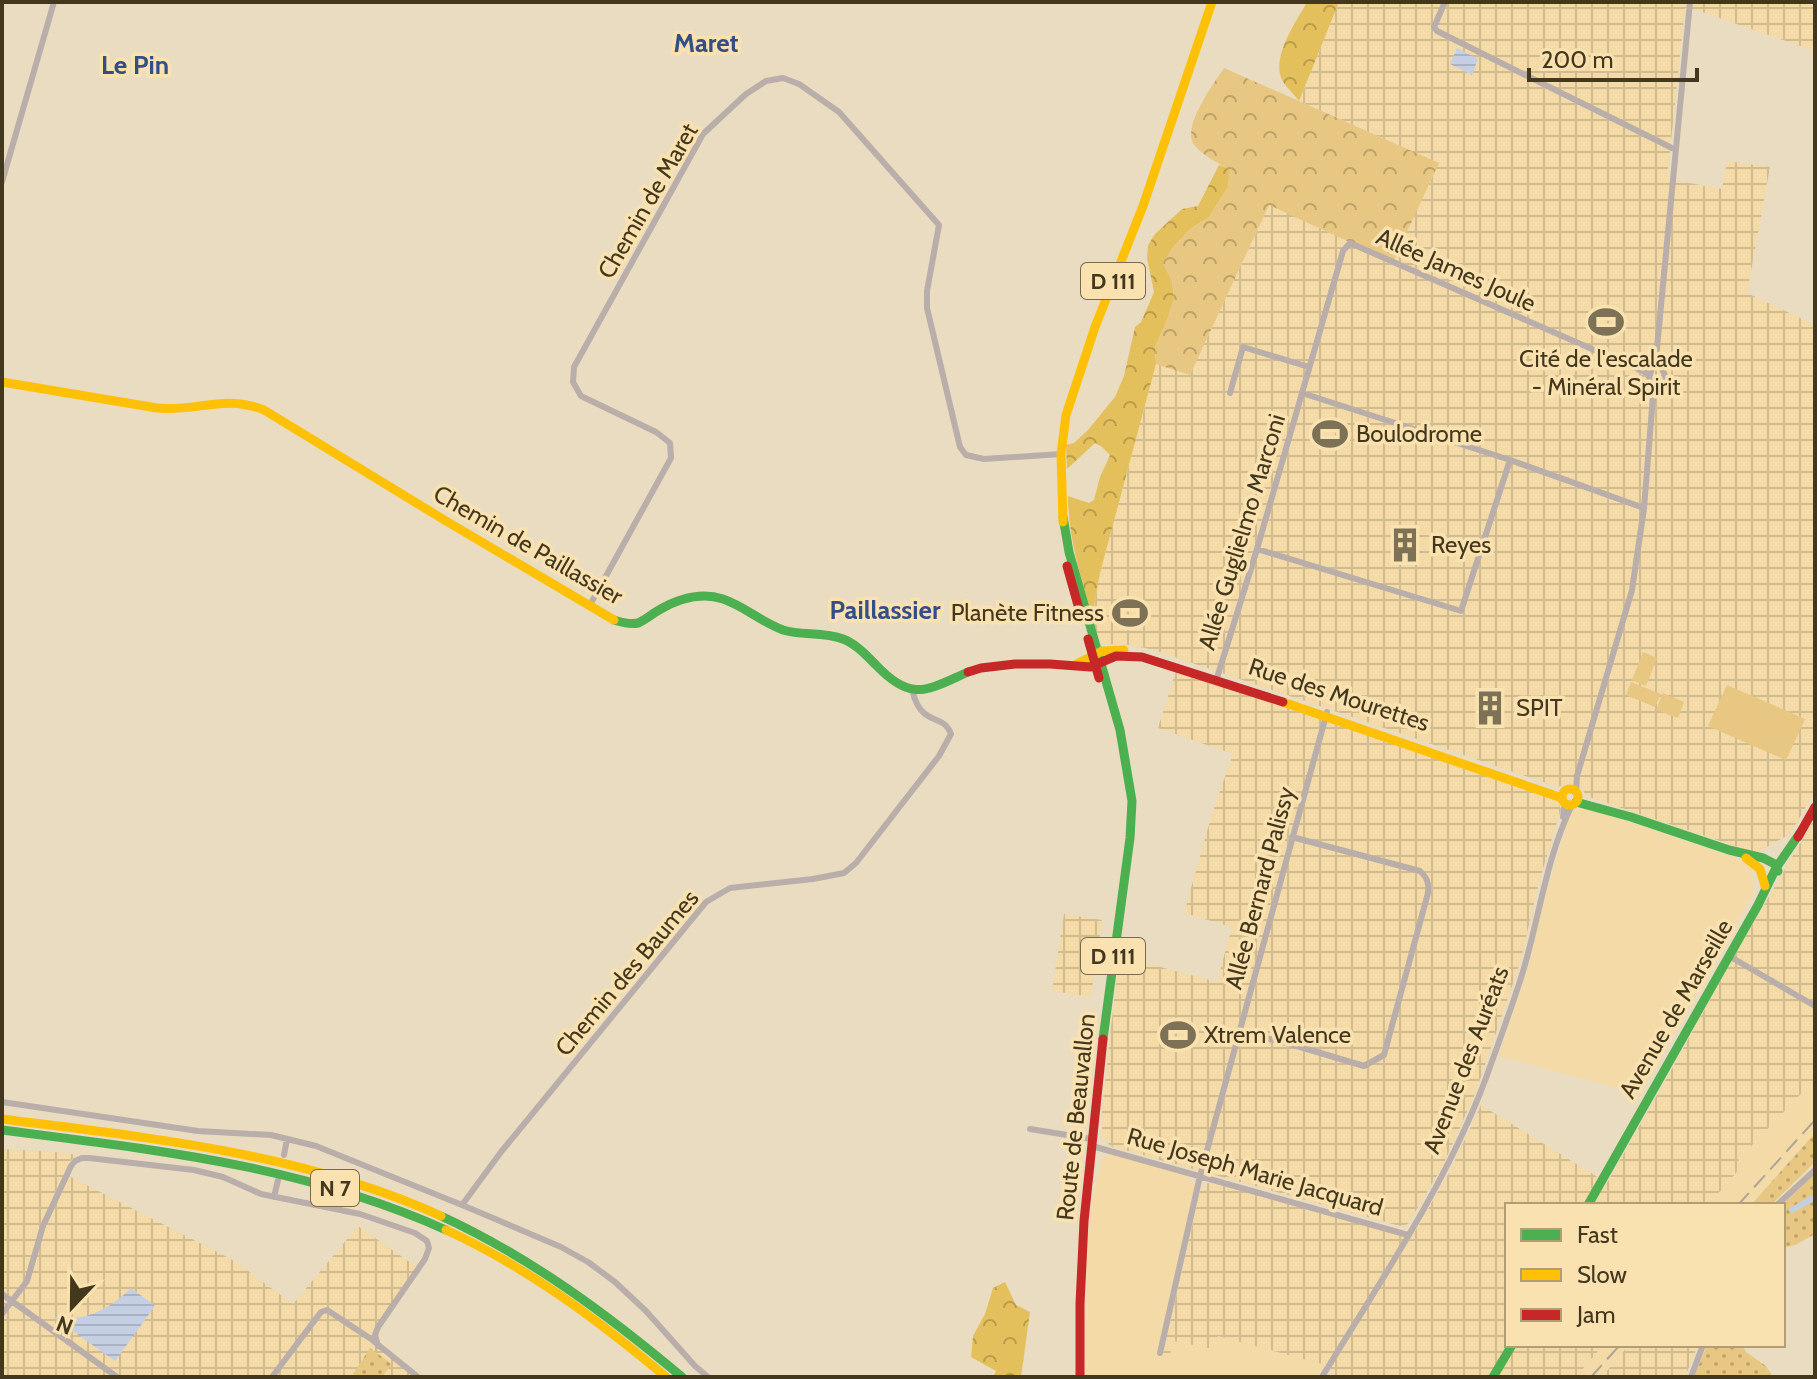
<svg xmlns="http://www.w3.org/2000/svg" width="1817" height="1379" font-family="Cabin,sans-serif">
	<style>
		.built { fill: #f3daa7 }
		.industrial { fill: url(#industrial-grid) }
		.grass { fill: url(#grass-dots) }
		.forest { fill: url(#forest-crowns) }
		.park { fill: url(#park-crowns) }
		.garden { fill: #e7c781 }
		.water { fill: url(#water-rules) }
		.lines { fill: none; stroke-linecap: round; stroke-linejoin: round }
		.canal { stroke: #c5cfe4; stroke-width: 6 }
		.street { stroke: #b9aea9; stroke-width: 6 }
		.fast { stroke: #4caf50; stroke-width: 9 }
		.slow { stroke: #ffc107; stroke-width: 9 }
		.jam { stroke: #c62828; stroke-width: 9 }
		.rail { stroke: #aea597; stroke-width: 2; stroke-dasharray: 16 8; stroke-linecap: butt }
		.labels { text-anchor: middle; stroke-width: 7; stroke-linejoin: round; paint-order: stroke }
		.shield { fill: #fae2b0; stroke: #7a6a49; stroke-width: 2 }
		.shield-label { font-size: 22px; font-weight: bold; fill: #43371d }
		.street-label { font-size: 24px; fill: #43371d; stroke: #fae2b0 }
		.poi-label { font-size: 24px; fill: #43371d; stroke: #fae2b0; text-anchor: start }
		.neighbourhood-label { font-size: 26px; font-weight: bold; fill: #344e87; stroke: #fae2b0 }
	</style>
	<defs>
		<pattern id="industrial-grid" width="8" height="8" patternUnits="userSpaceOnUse" patternTransform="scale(2)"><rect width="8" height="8" fill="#f3daa7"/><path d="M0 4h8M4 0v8" fill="none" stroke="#d2bc8f"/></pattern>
		<pattern id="grass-dots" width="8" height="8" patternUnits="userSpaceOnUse" patternTransform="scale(2)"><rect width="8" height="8" fill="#e7c781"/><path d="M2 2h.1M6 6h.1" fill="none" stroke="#bda269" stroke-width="1.8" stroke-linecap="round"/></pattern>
		<pattern id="forest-crowns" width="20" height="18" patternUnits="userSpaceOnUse" patternTransform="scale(2)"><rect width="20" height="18" fill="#e4c05c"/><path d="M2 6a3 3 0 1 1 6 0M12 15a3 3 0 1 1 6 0" fill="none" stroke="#ba9d4b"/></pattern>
		<pattern id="park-crowns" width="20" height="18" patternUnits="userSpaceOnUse" patternTransform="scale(2)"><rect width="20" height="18" fill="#e7c781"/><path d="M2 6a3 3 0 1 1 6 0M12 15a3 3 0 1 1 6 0" fill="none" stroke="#bda269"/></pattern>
		<pattern id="water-rules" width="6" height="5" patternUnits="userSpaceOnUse" patternTransform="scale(2)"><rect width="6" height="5" fill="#c5cfe4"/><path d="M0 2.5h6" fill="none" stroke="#aab2c3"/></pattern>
	</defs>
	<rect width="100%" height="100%" fill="#e9dcc1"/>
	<path class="built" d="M1583 807 1747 862 1752 868 1753 893 1640 1094 1499 1056 1528 969 1547 891 1571 812Z
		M1815 1079V1133L1751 1205H1708L1742 1166 1738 1161Z
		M1111 1153 1185 1175 1194 1183 1195 1189 1157 1352 1173 1340 1217 1335 1325 1365 1317 1377H1085L1086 1254 1092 1201 1102 1159Z
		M1603 1345H1629L1602 1377H1576Z"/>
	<path class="industrial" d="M1339 2H1815V51L1696 10 1685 8 1667 179 1722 189 1727 161 1770 167 1747 293 1815 325V791L1790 834 1756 853 1586 796 1581 787 1568 783 1558 787 1154 650 1131 645 1104 644 1099 641 1092 617 1100 573 1156 364 1190 374 1269 205 1438 163 1299 101Z
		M1176 671 1555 796 1561 809 1539 882 1520 963 1475 1094 1443 1165 1408 1224 1400 1226 1110 1146 1102 1134V1109L1119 956 1217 982 1232 927 1184 913 1212 814 1233 754 1158 728Z
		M1815 818V1079L1738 1160 1742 1166 1708 1205H1507V1345H1603L1576 1377H1329L1333 1370 1325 1365 1218 1336 1213 1349 1173 1341 1170 1355 1163 1354 1200 1191 1203 1186 1208 1183H1215L1389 1231 1410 1240 1450 1171 1481 1105 1607 1183 1673 1067 1734 956Z
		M1064 914 1102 920 1091 997 1052 991Z
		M2 1149 46 1151 81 1155 73 1158 63 1173 233 1260 293 1304 358 1226 421 1270 379 1329 378 1337 382 1345 423 1377H2Z
		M1629 1345H1698L1685 1377H1602Z"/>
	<path class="grass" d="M1815 1133V1162L1771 1205H1751Z
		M1815 1174V1234L1795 1245 1783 1248 1782 1205Z
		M1707 1345H1742L1746 1352 1766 1366 1773 1377H1694Z
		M370 1348 392 1364 382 1377H351Z"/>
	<path class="forest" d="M1307 2H1339L1299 101C1294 94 1286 87 1282 80 1271 57 1296 22 1307 2Z
		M1219 165 1230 169 1228 187 1209 217 1190 229 1174 246 1163 263 1172 281 1174 299 1166 323 1155 347 1156 364 1100 573 1092 617C1081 578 1068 536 1068 496L1089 503 1094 500 1100 477 1110 455 1102 447 1095 443 1067 469 1066 445 1074 443 1088 430 1115 397 1124 376 1135 327 1141 322 1154 292 1147 258 1148 245 1155 234 1182 209 1198 206Z
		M1005 1282 1016 1305 1030 1312 1021 1377H993L996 1371 971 1357 973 1336 985 1314 993 1288Z"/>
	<path class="park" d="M1224 68 1439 163 1393 262 1269 205 1190 375 1156 364 1155 347 1166 323 1174 299 1172 281 1163 263 1174 246 1190 229 1209 217 1228 187 1229 169C1220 165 1198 152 1193 143 1183 125 1214 83 1224 68Z"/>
	<path class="garden" d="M1643 652 1657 658 1646 686 1632 680Z
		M1631 682 1661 694 1655 707 1626 695Z
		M1727 685 1805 719 1786 760 1708 726Z
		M1663 693 1684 702 1678 718 1656 710Z"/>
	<path class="water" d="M1457 48 1478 59 1472 75 1450 64Z
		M131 1288 155 1306 115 1361 53 1317C83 1323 110 1309 131 1288Z"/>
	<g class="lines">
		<path class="canal" d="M1792 1210 1815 1197"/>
		<path class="street" d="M1445 2 1434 27 1437 31 1672 148 1676 149
			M2 182 54 2
			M1230 393 1243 347 1309 367
			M1302 393 1510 460 1644 508
			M1654 396 1666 379C1665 372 1659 365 1656 358
			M1257 549 1461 611 1510 460
			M590 605 671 458 670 443 656 432 581 396 573 382 574 367 703 134 746 94 766 81 783 78 799 84 839 112 939 225 927 291V308L960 447 966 455 984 459 1061 454
			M1216 681 1257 549 1343 251 1350 243 1649 374
			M1576 791 1577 776 1632 590 1644 508 1653 396 1652 385 1649 377 1656 358 1690 2
			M1563 817 1565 802
			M1729 956 1815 1006
			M1240 1034 1280 1041 1364 1066 1384 1055 1428 893C1429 882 1427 878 1420 871L1292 837
			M2 1102 198 1131 271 1135 316 1146 462 1205 561 1247 588 1262 615 1282 646 1311 695 1366 708 1377
			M1030 1129 1092 1139
			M1092 1146 1408 1235
			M284 1155 287 1139
			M274 1197 278 1180
			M462 1205 501 1152 706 902 730 888 813 879 844 873 856 863 939 756 951 734C946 720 936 722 925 714 917 708 914 698 912 689
			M1777 1205 1815 1170
			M2 1294 117 1377
			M2 1314 27 1281 43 1226 71 1166 75 1161 82 1158H89L194 1170 223 1177 261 1194 360 1214 415 1233 427 1241 429 1248 425 1259 378 1327 375 1335 378 1346
			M1160 1353 1200 1176 1327 712
			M272 1377 321 1312 327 1310 371 1339 418 1377
			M1322 1377C1381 1280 1446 1185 1486 1078 1499 1041 1513 1005 1524 968 1540 913 1547 856 1572 805
			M1691 1377 1703 1345"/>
		<path class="fast" d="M1063 517 1069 552 1120 730 1132 801 1130 838 1103 1039
			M614 620C621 622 629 625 638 623 645 620 652 614 659 610 678 599 701 592 723 599 744 606 761 622 783 630 802 636 823 631 843 639 856 644 866 655 876 665 912 703 927 690 968 672
			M1576 802 1631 817 1729 850 1763 858 1775 864 1778 871
			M2 1130C156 1150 302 1165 446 1230
			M1588 1205 1758 905 1776 868 1800 833
			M441 1216C530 1257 607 1314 682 1377
			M1493 1377 1512 1345"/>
		<path class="slow" d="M2 382 157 408C197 412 224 394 264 410L446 521 614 620
			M1063 522 1061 454 1066 415 1095 327 1143 206 1212 2
			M1075 665 1102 651 1124 650
			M1283 702 1562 798
			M1562 797a8 8 0 1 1 16 0a8 8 0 1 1-16 0Z
			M1746 858 1760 869 1765 886
			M2 1119C151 1138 303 1153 441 1216
			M446 1230C527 1267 598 1320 666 1377"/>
		<path class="jam" d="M1067 566 1081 616
			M1088 639 1099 678
			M968 672 981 668 1015 664H1050L1090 667 1116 656 1142 657 1283 702
			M1798 837 1815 807
			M1080 1377V1304L1084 1221 1103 1039"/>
		<path class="rail" d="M1738 1205 1815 1120
			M1591 1377 1620 1345"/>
	</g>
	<defs>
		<g id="stadium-bare" transform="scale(2.76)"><path d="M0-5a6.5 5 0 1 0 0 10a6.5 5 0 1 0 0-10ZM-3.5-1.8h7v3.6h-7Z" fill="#7d7156" stroke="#fae2b0" stroke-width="2.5" paint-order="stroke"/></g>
		<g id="building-bare" transform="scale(2.76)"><path d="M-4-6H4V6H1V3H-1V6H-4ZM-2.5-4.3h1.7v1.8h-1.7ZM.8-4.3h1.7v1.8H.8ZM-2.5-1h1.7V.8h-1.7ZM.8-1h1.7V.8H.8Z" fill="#7d7156" stroke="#fae2b0" stroke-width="2.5" paint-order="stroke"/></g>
	</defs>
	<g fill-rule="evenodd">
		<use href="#stadium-bare" x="1606" y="322"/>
		<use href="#stadium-bare" x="1330" y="434"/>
		<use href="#building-bare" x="1405" y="545"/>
		<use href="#stadium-bare" x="1130" y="613"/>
		<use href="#building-bare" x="1490" y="708"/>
		<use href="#stadium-bare" x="1178" y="1035"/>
	</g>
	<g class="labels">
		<g class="shield">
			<rect x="1081" y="263" width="64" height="36" rx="6"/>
			<rect x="1081" y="938" width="64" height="36" rx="6"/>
			<rect x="311" y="1170" width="48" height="36" rx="6"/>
		</g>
		<g class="shield-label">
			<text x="1113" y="289">D 111</text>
			<text x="1113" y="964">D 111</text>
			<text x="335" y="1196">N 7</text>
		</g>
		<g class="street-label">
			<text transform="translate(648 201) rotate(-60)" y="8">Chemin de Maret</text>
			<text transform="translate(1456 270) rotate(24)" y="8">Allée James Joule</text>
			<text transform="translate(1242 532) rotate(-73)" y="8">Allée Guglielmo Marconi</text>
			<text transform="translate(528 545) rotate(30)" y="8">Chemin de Paillassier</text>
			<text transform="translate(1339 695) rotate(18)" y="8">Rue des Mourettes</text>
			<text transform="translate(1260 888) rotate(-75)" y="8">Allée Bernard Palissy</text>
			<text transform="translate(627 973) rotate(-50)" y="8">Chemin des Baumes</text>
			<text transform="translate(1676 1009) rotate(-60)" y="8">Avenue de Marseille</text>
			<text transform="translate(1466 1060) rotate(-69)" y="8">Avenue des Auréats</text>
			<text transform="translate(1076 1117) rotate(-84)" y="8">Route de Beauvallon</text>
			<text transform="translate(1255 1172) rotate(16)" y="8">Rue Joseph Marie Jacquard</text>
		</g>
		<g class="poi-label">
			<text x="1606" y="367" text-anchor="middle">Cité de l'escalade<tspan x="1606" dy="28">- Minéral Spirit</tspan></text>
			<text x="1356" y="442">Boulodrome</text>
			<text x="1431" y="553">Reyes</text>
			<text x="1104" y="621" text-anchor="end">Planète Fitness</text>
			<text x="1516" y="716">SPIT</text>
			<text x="1204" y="1043">Xtrem Valence</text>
		</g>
		<g class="neighbourhood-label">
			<text x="706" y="52">Maret</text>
			<text x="135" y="74">Le Pin</text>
			<text x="885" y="619">Paillassier</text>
		</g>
	</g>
	<rect width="1817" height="1379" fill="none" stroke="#43371d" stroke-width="8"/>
	<rect x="1505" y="1203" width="280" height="144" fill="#fae2b0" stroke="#b19e75" stroke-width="2"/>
	<rect x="1521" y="1229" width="40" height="12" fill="#4caf50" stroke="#b19e75" stroke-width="2"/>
	<text x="1577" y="1243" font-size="24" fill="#43371d">Fast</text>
	<rect x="1521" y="1269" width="40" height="12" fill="#ffc107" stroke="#b19e75" stroke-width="2"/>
	<text x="1577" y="1283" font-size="24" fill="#43371d">Slow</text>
	<rect x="1521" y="1309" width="40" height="12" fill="#c62828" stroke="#b19e75" stroke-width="2"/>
	<text x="1577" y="1323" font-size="24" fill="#43371d">Jam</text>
	<g transform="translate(72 1307) rotate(202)" stroke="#fae2b0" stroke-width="6" paint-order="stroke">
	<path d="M0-6L14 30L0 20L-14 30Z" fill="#43371d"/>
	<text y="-12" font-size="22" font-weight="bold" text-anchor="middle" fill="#43371d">N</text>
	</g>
	<path d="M1529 68v12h168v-12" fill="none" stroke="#43371d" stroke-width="4"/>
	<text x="1541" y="68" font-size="24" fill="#43371d" stroke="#fae2b0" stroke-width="6" paint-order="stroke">200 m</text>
</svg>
